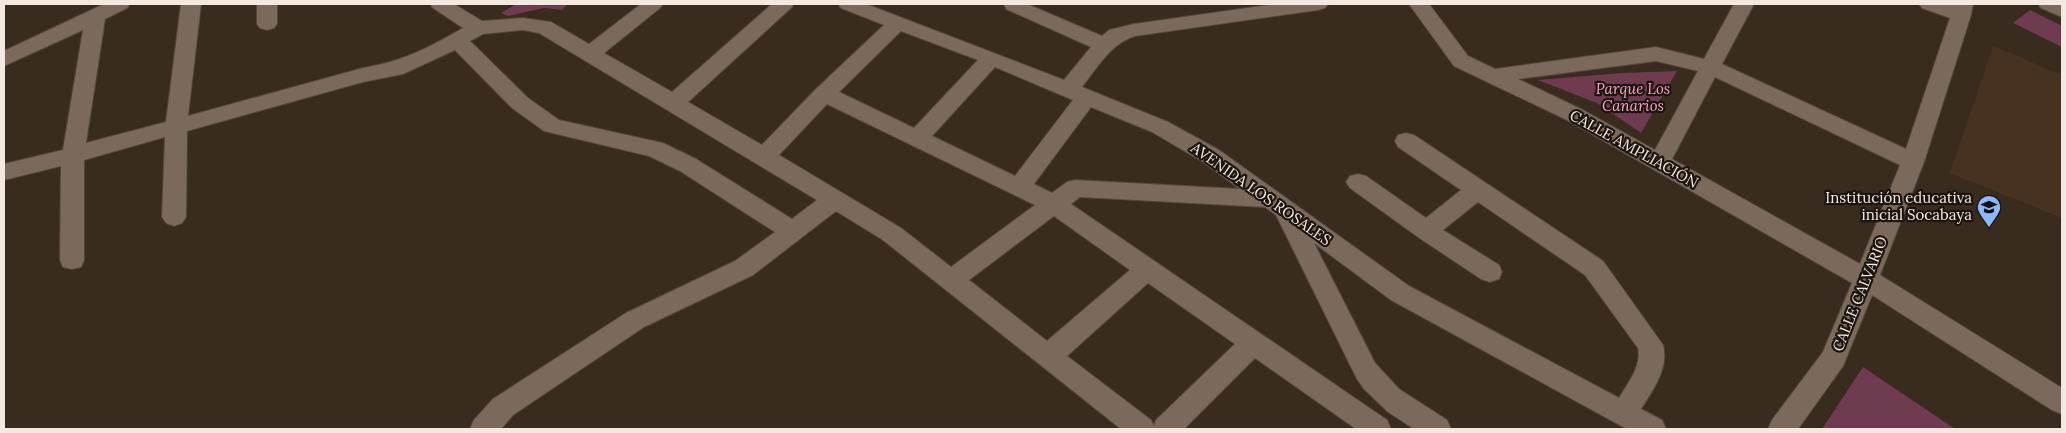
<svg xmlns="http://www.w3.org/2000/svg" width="2066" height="433" font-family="Lora,serif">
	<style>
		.built { fill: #473221 }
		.green { fill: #6e3b51 }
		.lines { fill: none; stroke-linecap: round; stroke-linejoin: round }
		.minor-casing { stroke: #54463c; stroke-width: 2 }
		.minor { fill: #7b695b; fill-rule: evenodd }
		.labels { text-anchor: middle; stroke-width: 4.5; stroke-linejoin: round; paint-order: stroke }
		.park-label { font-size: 15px; font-style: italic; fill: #f8a4c5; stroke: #1c150f }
		.street-label { font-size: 15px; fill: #f4e9e1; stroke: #1c150f }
		.poi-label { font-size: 15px; fill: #f4e9e1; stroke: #1c150f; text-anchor: end }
	</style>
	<rect width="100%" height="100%" fill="#3a2b1f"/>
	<path class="built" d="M1993 46 2062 75V218L1950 173Z"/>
	<path class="green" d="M516 4H568L562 10 544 8 508 16 501 13Z
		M2030 10 2062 26V47L2013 23Z
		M1677 71 1641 133 1597 103 1538 80 1621 73Z
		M1863 367 1955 429H1822Z"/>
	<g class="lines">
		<g class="minor-casing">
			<path id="minor" d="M104 4H130L127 8 105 19 86 143 166 122 181 4H201L188 116 363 68C404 61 428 48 463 28L433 8 430 4H454L482 21 523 18 551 22 589 44 641 4H663L660 8 604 53 672 92 772 4H794L791 8 688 102 762 145 816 89 884 25 841 8 838 4H866L1064 80 1091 47 1006 9 1004 4H1027L1102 36 1109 30 1134 24 1276 4H1328L1325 8 1318 10 1135 36C1111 43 1097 68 1082 87L1168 122 1219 150 1409 286 1619 398C1628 383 1642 366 1638 348L1585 275 1478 202 1443 230 1499 265 1502 272 1499 279 1490 282 1481 279 1418 237 1350 188 1346 182 1350 176 1358 174 1366 176 1426 218 1461 190 1398 147 1395 141 1398 135 1406 133 1414 135 1603 261 1663 345C1669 368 1653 390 1641 409L1662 420 1666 429H1627L1391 300 1314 243 1375 363 1399 389 1447 420 1451 429H1414L1388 412 1364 389 1357 379 1276 215 1265 207 1080 197 1071 204 1387 420 1391 429H1356L1255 358 1184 429H1121L883 240 836 211 753 275 644 327 513 415 501 429H470L474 420 493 399 626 313 735 261 775 232 680 171 649 156 544 131 512 108 455 50 403 74 363 82 187 131 186 217 182 223 174 226 166 223 162 217 165 137 84 160V260L81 267 72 269 63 267 60 260 61 166 4 180V164L63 150 83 30 4 66V51ZM523 30 539 33 817 200 792 219 696 159 663 143 559 120 528 98 470 41 483 34ZM901 31 978 60 914 128 839 92ZM995 67 1073 100 1015 176 932 136ZM827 104 1035 205 951 267 901 228 779 155ZM1091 107 1152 132 1203 162 1240 189 1075 180 1067 182 1052 193 1034 184ZM1054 216 1130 270 1047 341 969 280ZM1148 283 1235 344 1156 420 1154 426 1151 420 1067 356Z
				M257 4H277V24L274 28 267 30 260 28 257 24Z
				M1409 4H1429L1468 56 1495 69 1656 47 1704 59 1734 4H1754L1722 64 1906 149 1950 18 1922 8 1919 4 1953 5V4H1973L1971 15 1924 162 1880 275 2062 388V414L2052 410 1872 295 1843 366 1798 429H1768L1772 420 1823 352 1852 283 1567 120 1454 66ZM1656 61 1698 71 1655 150 1583 110 1518 79ZM1715 77 1900 165 1860 264 1672 159Z
				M2038 4H2062V17L2041 8Z"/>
		</g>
		<use href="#minor" class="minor"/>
	</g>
	<defs>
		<g id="school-pin" transform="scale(1.25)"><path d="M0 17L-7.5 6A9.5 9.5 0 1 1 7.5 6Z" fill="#8cb9fc" stroke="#1c150f"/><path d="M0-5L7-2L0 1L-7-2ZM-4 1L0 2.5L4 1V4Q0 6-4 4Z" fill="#111"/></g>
	</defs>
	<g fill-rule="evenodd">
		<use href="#school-pin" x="1989" y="207"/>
	</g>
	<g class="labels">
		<g class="park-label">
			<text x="1633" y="94">Parque Los<tspan x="1633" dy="17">Canarios</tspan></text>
		</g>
		<g class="street-label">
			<text transform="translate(1634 149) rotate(29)" y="5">CALLE AMPLIACIÓN</text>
			<text transform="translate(1261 194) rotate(35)" y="5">AVENIDA LOS ROSALES</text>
			<text transform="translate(1860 294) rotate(-68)" y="5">CALLE CALVARIO</text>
		</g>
		<g class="poi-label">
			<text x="1972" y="203">Institución educativa<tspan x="1972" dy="17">inicial Socabaya</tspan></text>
		</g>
	</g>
	<rect width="2066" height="433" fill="none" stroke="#f4e9e1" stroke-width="10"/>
</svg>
